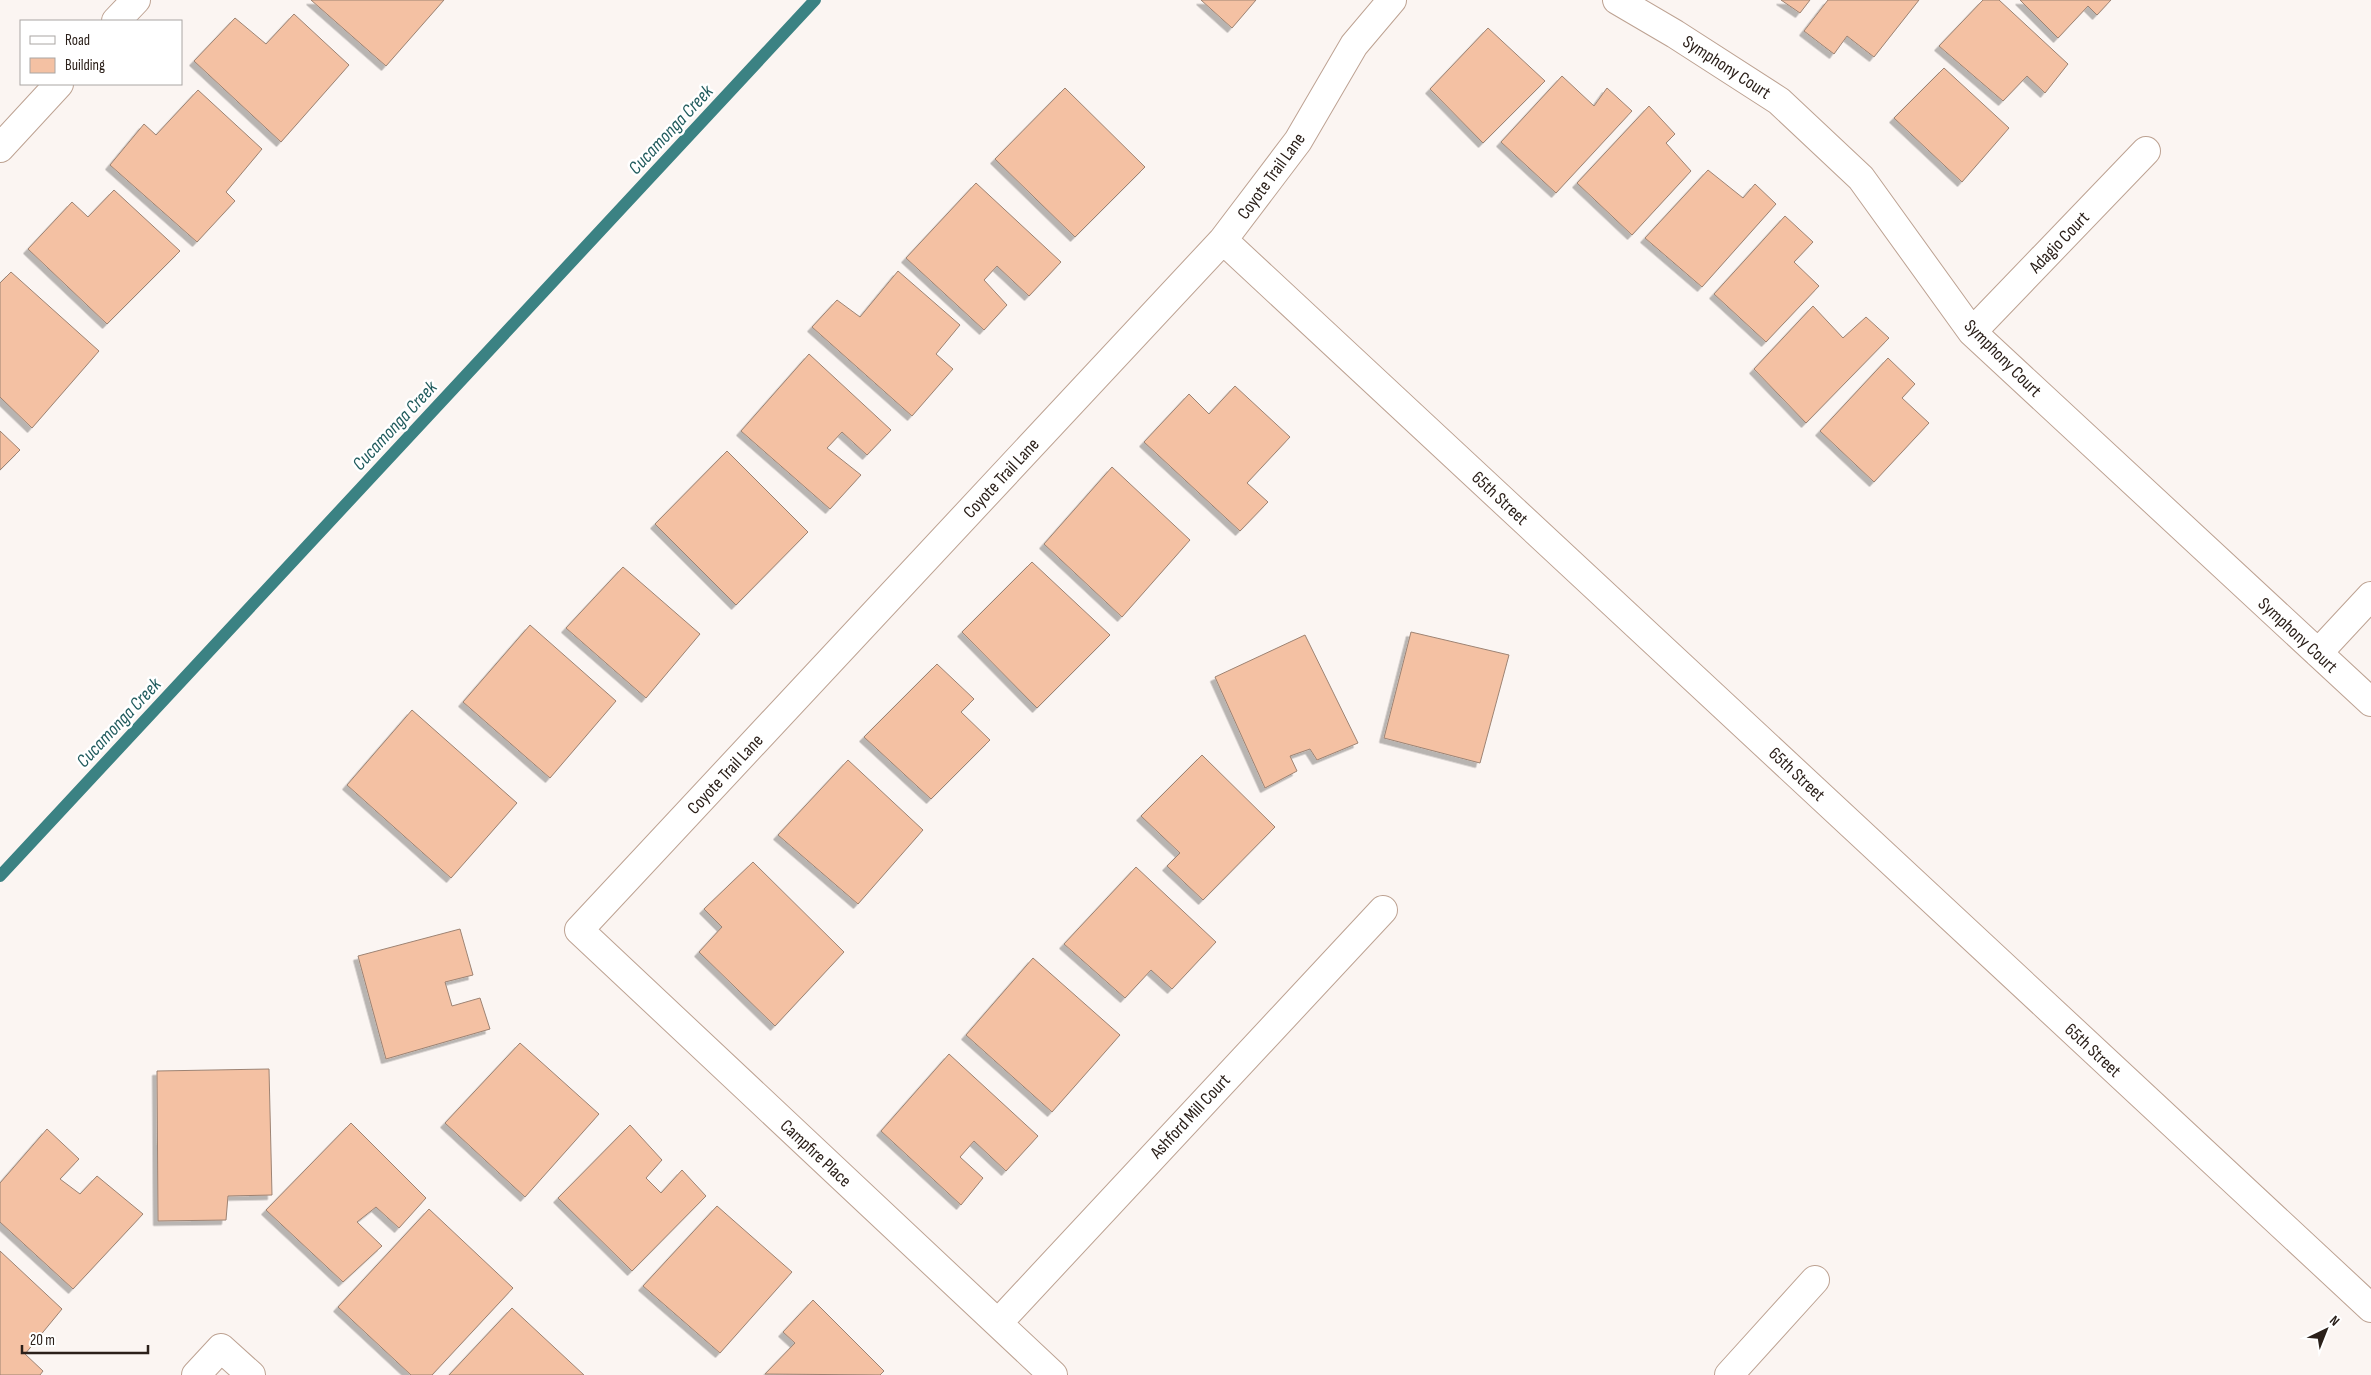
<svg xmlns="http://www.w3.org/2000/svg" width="2371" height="1375" font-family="'Sofia Sans Condensed',sans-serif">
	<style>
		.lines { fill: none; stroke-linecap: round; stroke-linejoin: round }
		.stream { stroke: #3b8283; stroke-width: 12 }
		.building { fill: #f4c1a3; stroke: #9d8373; filter: url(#shadow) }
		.minor-casing { stroke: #bda292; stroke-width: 30 }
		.minor { stroke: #fff; stroke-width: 28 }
		.labels { text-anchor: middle; stroke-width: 5; stroke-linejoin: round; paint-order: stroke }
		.street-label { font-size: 18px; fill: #2b201a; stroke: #fff }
		.water-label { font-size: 19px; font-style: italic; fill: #205b5d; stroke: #fff }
	</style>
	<defs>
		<filter id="shadow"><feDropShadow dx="-4.5" dy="4.5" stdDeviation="0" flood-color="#0004"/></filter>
	</defs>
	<rect width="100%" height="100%" fill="#fbf5f2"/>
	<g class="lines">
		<path class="stream" d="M0 876 815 0"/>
	</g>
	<path class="building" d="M311 0H444L386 66Z
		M1201 0H1256L1232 28Z
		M1781 0H1810L1800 13Z
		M1828 0H1919L1874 57 1847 36 1834 54 1804 31Z
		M1983 0H1999L2068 64 2045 93 2027 76 2003 101 1939 46Z
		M2020 0H2111L2097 15 2088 6 2058 38Z
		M294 14 349 65 281 142 194 61 235 18 266 44Z
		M1488 28 1545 81 1483 143 1430 89Z
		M1944 68 2009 128 1962 182 1894 118Z
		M1562 76 1594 106 1607 88 1632 111 1556 193 1501 142Z
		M1065 88 1145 167 1075 237 995 159Z
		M198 90 262 149 226 192 235 201 197 242 110 165 144 124 156 135Z
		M1649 106 1675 134 1666 143 1691 171 1632 235 1577 183Z
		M1708 170 1743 198 1755 184 1776 204 1702 287 1645 238Z
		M976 183 1061 262 1029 296 997 266 984 280 1007 305 984 330 906 258Z
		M114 190 180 251 107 324 28 249 72 202 88 217Z
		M1785 216 1813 242 1794 262 1819 286 1766 342 1714 294Z
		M898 271 960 325 936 354 953 369 912 416 812 327 837 300 860 317Z
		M11 272 99 351 32 428 0 397V283Z
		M1813 306 1843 338 1866 317 1889 338 1806 423 1754 369Z
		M809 354 891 430 867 455 842 432 827 448 861 475 830 509 741 431Z
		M1888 358 1915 384 1902 398 1929 423 1874 482 1820 431Z
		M1235 386 1290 437 1247 483 1268 502 1240 531 1144 442 1189 394 1209 414Z
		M0 431 20 450 0 470Z
		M727 451 808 532 736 605 655 524Z
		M1112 467 1190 540 1122 617 1044 544Z
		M1032 562 1110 635 1037 708 962 632Z
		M623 567 700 634 646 698 566 628Z
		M530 625 616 701 550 778 463 702Z
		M1411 632 1509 655 1480 763 1384 738Z
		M1305 635 1358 743 1317 760 1310 749 1290 756 1297 771 1265 788 1215 677Z
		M937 664 974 699 961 712 990 740 931 799 864 737Z
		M412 710 517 803 451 878 347 785Z
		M1202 755 1275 827 1203 900 1167 866 1180 853 1141 816Z
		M848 760 923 830 858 904 778 835Z
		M753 862 844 952 775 1026 699 952 722 927 704 909Z
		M1136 867 1216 942 1172 989 1151 970 1125 998 1064 944Z
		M460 929 473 975 445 982 452 1006 480 998 490 1029 386 1059 358 956Z
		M1033 958 1120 1035 1052 1112 966 1035Z
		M520 1043 599 1114 525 1197 445 1123Z
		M949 1054 1038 1136 1006 1171 974 1141 960 1157 983 1178 961 1205 881 1131Z
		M269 1069 272 1195 228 1196 226 1220 158 1221 157 1071Z
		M351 1123 426 1198 399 1228 376 1207 357 1222 382 1246 343 1282 266 1210Z
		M630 1125 662 1160 646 1178 661 1193 682 1170 706 1196 632 1271 558 1198Z
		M47 1129 79 1159 60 1179 80 1194 97 1176 143 1214 73 1289 0 1222V1183Z
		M717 1206 792 1272 720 1353 643 1286Z
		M429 1209 513 1288 432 1375H411L338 1307Z
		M0 1251 62 1309 25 1354 43 1371 40 1375H0Z
		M813 1300 884 1371 880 1375 765 1374 795 1343 783 1332Z
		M512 1308 584 1375H449Z"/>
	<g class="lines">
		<g class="minor-casing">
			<path id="minor" d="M1617 0 1675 34 1779 101 1861 178 1972 332 2371 702
				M116 21 136 0
				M0 148 59 84
				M1223 240 2371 1308
				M1972 332 2146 151
				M2318 653 2371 596
				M998 1323 1383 910
				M196 1375 221 1348 251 1375
				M1053 1375 579 930 1223 240 1298 141 1354 45 1392 0
				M1729 1375 1815 1280"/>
		</g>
		<use href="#minor" class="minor"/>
	</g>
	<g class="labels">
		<g class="street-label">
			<text transform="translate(1727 67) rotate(33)" y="6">Symphony Court</text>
			<text transform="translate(1271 176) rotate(-54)" y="6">Coyote Trail Lane</text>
			<text transform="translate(2059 242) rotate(-46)" y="6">Adagio Court</text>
			<text transform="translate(2003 358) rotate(45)" y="6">Symphony Court</text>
			<text transform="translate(1001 478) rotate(-47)" y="6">Coyote Trail Lane</text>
			<text transform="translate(1500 498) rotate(43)" y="6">65th Street</text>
			<text transform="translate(2298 635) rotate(43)" y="6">Symphony Court</text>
			<text transform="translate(725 774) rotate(-47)" y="6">Coyote Trail Lane</text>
			<text transform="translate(1797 774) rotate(43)" y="6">65th Street</text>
			<text transform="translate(2093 1050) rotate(43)" y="6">65th Street</text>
			<text transform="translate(1190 1116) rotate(-47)" y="6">Ashford Mill Court</text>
			<text transform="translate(816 1153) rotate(43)" y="6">Campfire Place</text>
		</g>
		<g class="water-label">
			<text transform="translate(670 129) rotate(-47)" y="7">Cucamonga Creek</text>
			<text transform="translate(394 425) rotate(-47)" y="7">Cucamonga Creek</text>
			<text transform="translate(118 722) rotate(-47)" y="7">Cucamonga Creek</text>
		</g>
	</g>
	<rect x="20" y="20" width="162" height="65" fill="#ffffff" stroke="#aaa6a3"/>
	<rect x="30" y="36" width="25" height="8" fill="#ffffff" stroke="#aaa6a3"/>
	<text x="65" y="45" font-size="15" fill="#2b201a">Road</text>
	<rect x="30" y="58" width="25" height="15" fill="#f4c1a3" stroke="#aaa6a3"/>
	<text x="65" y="70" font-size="15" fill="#2b201a">Building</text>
	<g transform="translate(2326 1330) rotate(43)" stroke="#ffffff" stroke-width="4" paint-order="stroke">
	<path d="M0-4L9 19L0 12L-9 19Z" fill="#2b201a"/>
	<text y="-8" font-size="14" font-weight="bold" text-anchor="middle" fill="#2b201a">N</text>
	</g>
	<path d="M22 1345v8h126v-8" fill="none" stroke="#2b201a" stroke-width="2.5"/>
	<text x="30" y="1345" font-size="15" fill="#2b201a" stroke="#ffffff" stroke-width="4" paint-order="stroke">20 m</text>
</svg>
